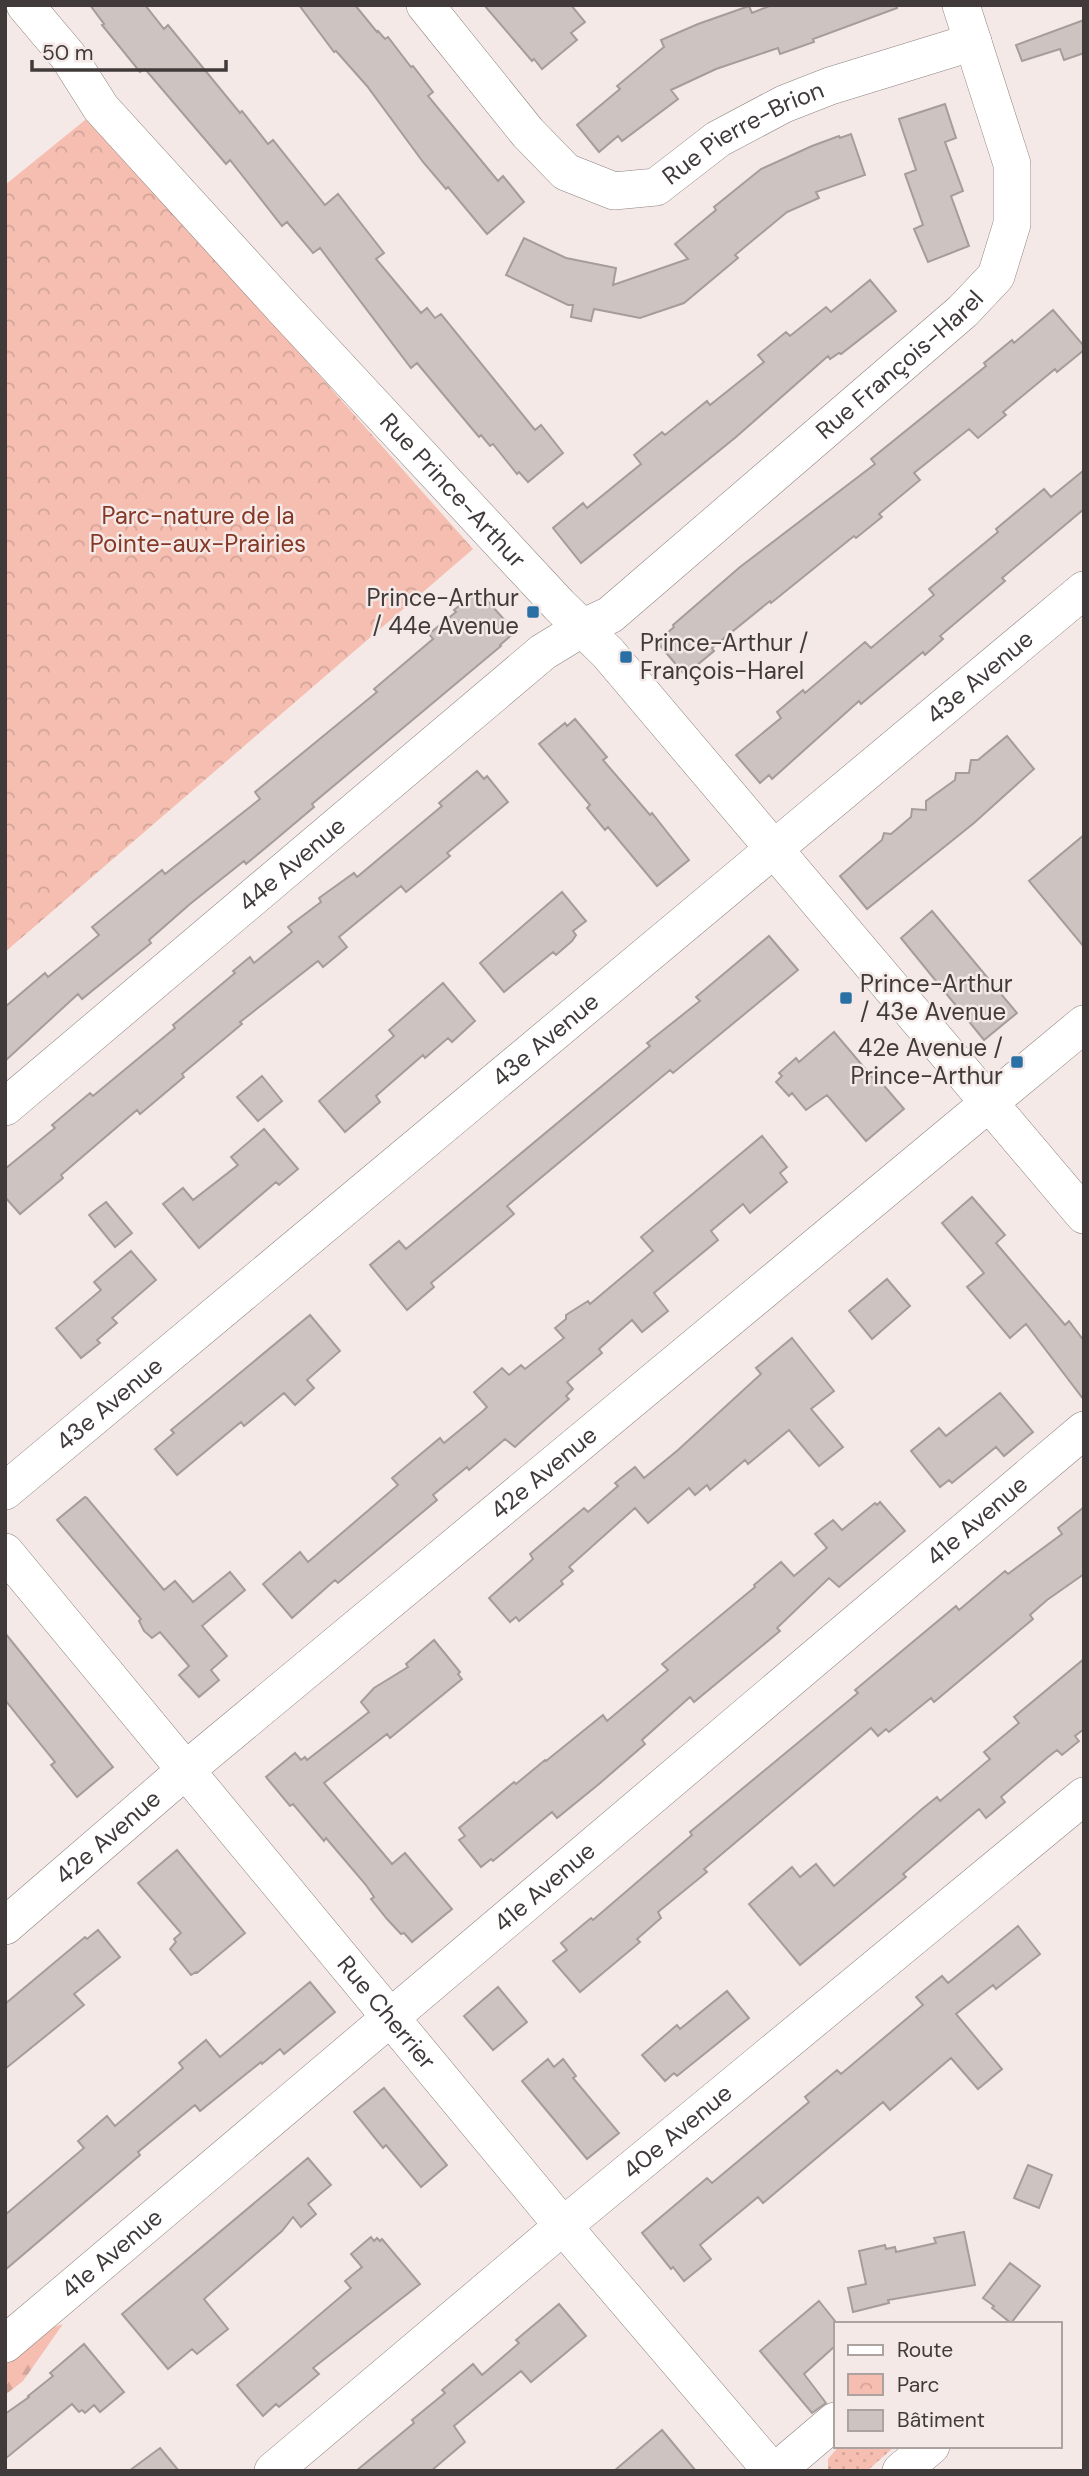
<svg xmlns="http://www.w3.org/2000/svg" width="1089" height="2476" font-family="'DM Sans',sans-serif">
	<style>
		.grass { fill: url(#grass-dots) }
		.forest { fill: url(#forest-firs) }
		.park { fill: url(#park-crowns) }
		.building { fill: #cdc3c0; stroke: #a69c9a; stroke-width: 2 }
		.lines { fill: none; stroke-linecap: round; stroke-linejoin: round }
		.minor-casing { stroke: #8c8380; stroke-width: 38 }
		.minor { stroke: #fff; stroke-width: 37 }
		.poi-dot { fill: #2a70a5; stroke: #f4e9e6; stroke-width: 2.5 }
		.labels { text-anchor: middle; stroke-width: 5; stroke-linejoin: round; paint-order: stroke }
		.street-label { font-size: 24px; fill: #403b3a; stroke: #f4e9e6 }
		.park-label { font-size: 24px; fill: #853725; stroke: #f4e9e6 }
		.poi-label { font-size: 24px; fill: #403b3a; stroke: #f4e9e6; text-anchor: end }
	</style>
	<defs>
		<pattern id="grass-dots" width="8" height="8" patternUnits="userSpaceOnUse" patternTransform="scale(1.75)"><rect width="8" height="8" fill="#f5beb0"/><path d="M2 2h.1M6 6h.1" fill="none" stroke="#d3a498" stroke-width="1.8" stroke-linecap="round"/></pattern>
		<pattern id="forest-firs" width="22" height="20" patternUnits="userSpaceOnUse" patternTransform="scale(1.75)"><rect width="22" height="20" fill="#f5beb0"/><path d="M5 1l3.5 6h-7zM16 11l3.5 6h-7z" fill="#d3a498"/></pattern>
		<pattern id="park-crowns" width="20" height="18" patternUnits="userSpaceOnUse" patternTransform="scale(1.75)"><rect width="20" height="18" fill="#f5beb0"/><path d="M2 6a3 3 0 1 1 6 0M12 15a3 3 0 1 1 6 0" fill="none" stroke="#d3a498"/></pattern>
	</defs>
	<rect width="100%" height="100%" fill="#f4e9e6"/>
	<path class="grass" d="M839 2446H895L867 2471H828V2459Z"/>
	<path class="forest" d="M63 2324 23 2381 5 2395V2343Z"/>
	<path class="park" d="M90 116 473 549 5 952V185Z"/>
	<path class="building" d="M90 5H145L164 29 168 25 240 113 242 111 268 144 273 140 325 205 338 194 384 253 376 259 421 313 427 308 435 318 441 314 535 430 541 425 563 453 528 482 519 472 517 474 493 444 490 446 481 435 479 437 417 363 411 368 320 248 313 253 287 222 282 226 230 160 226 164 145 69 140 72 102 25 104 24Z
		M299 5H355L377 32 378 31 385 39 388 37 411 67 413 66 433 92 428 96 498 181 503 176 524 202 487 234 448 187 446 189 423 162 367 86 336 51 334 52Z
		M484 5H571L585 22 571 33 577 40 542 69 534 59 532 61Z
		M772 5H897V8L813 39 814 42 780 54 778 48 716 69 671 90 678 99 622 141 618 136 599 152 577 125 620 89 617 86 664 47 661 40 698 24 749 6 752 13Z
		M1084 20V53L1064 60 1060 49 1022 61 1016 45Z
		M945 104 956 138 945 142 963 191 951 196 969 246 928 262 914 229 923 225 905 174 916 170 899 119Z
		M851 134 865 175 816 192 819 198 787 212 735 255 738 258 684 303 640 318 594 309 591 321 571 317 573 305H568L506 275 524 238 566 258 616 268 613 285 688 259 675 244 716 210 714 207 761 169 812 146 839 136 840 138Z
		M870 280 896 311 841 354 839 353 830 359 828 356 736 437 581 563 553 528 583 503 587 508 641 464 634 455 662 432 665 435 707 401 710 405 764 362 758 355 786 332 790 336 826 307 831 312Z
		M1053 310 1084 346V350L1057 372 1055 369 1003 412 1006 415 978 438 969 429 914 473 920 480 879 514 882 517 856 538 854 536 771 603 770 601 712 648 714 651 685 675 657 642 674 627 673 625 740 567 875 464 871 459 986 366 984 363 1012 340 1014 343Z
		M1084 470V509L1002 578 1005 581 940 636 943 639 925 655 923 652 861 704 859 701 772 779 769 775 760 783 736 755 781 718 777 712 803 690 805 693 865 642 871 648 934 595 929 589 998 532 996 529 1044 489 1051 497Z
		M478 590 515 632 500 645 501 646 312 804 314 807 275 840 246 864 244 861 190 904 149 940 151 943 82 999 78 994 5 1061V1007L45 973 48 977 99 935 92 927 162 870 165 874 260 799 255 792 377 692 374 689 433 639 429 634 456 612 454 610Z
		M575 719 607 757 603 760 650 815 652 813 689 860 657 886 608 827 605 830 587 808 590 805 539 744 565 723 567 726Z
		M1007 736 1034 769 974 823 867 909 840 876 882 840 884 833 891 834 911 817 912 809 926 810V801L955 780 956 773H969L971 760H978Z
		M477 771 484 779 487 776 508 802 447 853 450 856 406 892 401 886 339 937 347 947 323 967 318 961 240 1022 242 1024 182 1074 184 1077 140 1114 137 1110 61 1175 63 1178 20 1214 5 1197V1169L55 1128 52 1125 90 1093 93 1096 175 1028 173 1025 235 973 233 971 250 957 254 963 292 932 288 927 321 902 319 898 354 873 357 877 442 806 439 803Z
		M1084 835V947L1029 881Z
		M562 892 586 921 573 931 576 935 572 941 556 955 553 952 504 992 480 963Z
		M932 911 1017 1013 984 1040 901 938Z
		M769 936 798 970 673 1073 670 1070 507 1206 514 1214 431 1283 434 1287 407 1310 370 1265 399 1241 406 1249 650 1046 647 1043 700 1001 696 997Z
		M443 983 475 1021 452 1042 448 1038 425 1058 423 1055 376 1096 380 1102 345 1132 319 1101 394 1036 389 1030Z
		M834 1032 878 1084 881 1082 904 1109 866 1141 827 1095 806 1110 792 1093 789 1096 776 1082 782 1076 779 1073 796 1058 799 1062Z
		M262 1076 282 1101 258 1121 237 1097Z
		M264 1129 298 1169 279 1185 276 1182 199 1248 163 1204 183 1188 193 1200 238 1165 231 1157Z
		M762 1136 787 1167 780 1173 787 1182 750 1213 743 1204 711 1231 718 1240 654 1293 668 1311 642 1332 632 1320 599 1349 602 1353 567 1382 573 1389 566 1396 569 1399 527 1436 515 1447 505 1439 469 1470 467 1467 433 1495 437 1500 338 1583 335 1580 292 1618 263 1584 300 1552 308 1562 398 1485 392 1478 440 1438 444 1443 483 1411 487 1407 474 1392 502 1368 509 1375 521 1365 525 1369 564 1338 555 1328 566 1319V1315L588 1301 590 1304 653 1251 641 1237Z
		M972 1197 1005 1235 996 1243 1065 1325 1069 1321 1084 1341V1400L1026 1324 1010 1338 967 1287 984 1273 942 1223Z
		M106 1202 132 1233 115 1247 89 1215Z
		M131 1251 156 1280 112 1318 117 1323 97 1340 100 1343 81 1358 56 1328 101 1290 94 1282Z
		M887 1279 910 1306 872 1339 849 1311Z
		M310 1315 340 1351 307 1380 314 1388 295 1405 284 1393 244 1426 241 1422 177 1475 155 1449 174 1433 171 1430Z
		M792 1338 834 1391 811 1409 843 1447 819 1466 789 1430 748 1464 745 1460 710 1490 707 1485 695 1495 689 1488 648 1523 635 1508 569 1567 573 1571 561 1581 563 1584 519 1621 516 1617 510 1622 489 1598 533 1559 530 1554 584 1508 588 1512 618 1486 615 1483 635 1467 644 1478 678 1450 761 1374 756 1368Z
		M1000 1393 1033 1432 1004 1456 996 1447 952 1483 949 1480 940 1487 911 1451 939 1428 946 1436Z
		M85 1497 87 1498 164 1590 175 1581 193 1602 230 1572 245 1590 202 1626 227 1656 211 1670 219 1680 199 1697 179 1675 189 1666 160 1632 152 1638 144 1631 139 1621 141 1619 57 1520Z
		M880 1502 905 1531 839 1587 829 1578 777 1628 780 1631 694 1702 690 1697 642 1740 645 1744 599 1784 557 1818 552 1812 493 1861 491 1859 481 1867 459 1840 465 1836 459 1828 514 1782 516 1784 545 1760 546 1761 603 1715 607 1721 668 1670 662 1664 755 1587 754 1585 781 1562 794 1576 827 1548 815 1534 833 1520 842 1530 875 1503 877 1505Z
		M1084 1507V1574L1047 1600 1030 1615 1033 1619 934 1702 931 1698 889 1732 886 1729 878 1736 871 1728 704 1869 707 1872 658 1912 661 1918 637 1939 640 1942 580 1992 553 1961 567 1950 561 1943 591 1918 593 1920 692 1835 690 1832 858 1693 855 1690 956 1606 959 1610 1005 1571 1008 1574 1062 1534 1058 1528Z
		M5 1633 113 1767 77 1797 51 1765 55 1762 5 1700Z
		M434 1640 460 1672 458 1674 462 1679 390 1738 387 1734 324 1783 392 1864 405 1853 452 1909 412 1942 404 1933 401 1934 387 1919 371 1899 374 1897 366 1885 326 1838 324 1841 293 1804 290 1806 266 1777 295 1753 301 1760 305 1757 307 1760 369 1712 361 1702 374 1688 408 1667 406 1664Z
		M1084 1659V1729L1075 1736 1079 1741 1062 1755 1057 1750 1048 1757 1001 1797 1005 1802 986 1818 979 1809 903 1874 906 1877 800 1965 749 1904 792 1867 800 1877 816 1864 834 1886 922 1809 937 1797 940 1801 990 1759 984 1752 1019 1723 1014 1717Z
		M177 1850 245 1933 197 1973 196 1972 191 1975 170 1949 176 1942 174 1939 181 1933 138 1883Z
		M1018 1926 1040 1954 996 1989 993 1985 956 2014 1002 2069 978 2089 951 2058 890 2110 883 2102 763 2203 758 2197 700 2245 711 2259 684 2281 673 2267 671 2269 642 2233 707 2178 712 2183 809 2102 805 2097 837 2070 841 2074 923 2005 916 1997 942 1976 948 1983Z
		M98 1930 120 1957 74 1994 84 2005 5 2069V2004L85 1937 87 1939Z
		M310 1982 335 2012 284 2054 280 2049 262 2064 261 2062 200 2111 195 2105 138 2152 140 2155 5 2270V2215L84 2148 78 2141 107 2116 115 2126 183 2068 179 2063 206 2040 220 2057Z
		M498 1987 527 2022 493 2050 464 2016Z
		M727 1991 749 2018 677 2076 674 2073 665 2081 642 2055 677 2025 680 2029Z
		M548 2059 554 2067 563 2059 576 2076 573 2078 619 2133 587 2159 522 2081Z
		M384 2088 447 2165 421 2187 386 2145 383 2148 354 2112Z
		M308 2158 331 2185 308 2204 316 2214 301 2227 293 2217 282 2231 204 2299 228 2329 197 2354 192 2349 168 2369 122 2314Z
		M1028 2165 1052 2175 1039 2208 1014 2198Z
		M964 2232 975 2285 888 2300 889 2303 853 2312 848 2288 866 2284 859 2251 885 2245 886 2249 895 2247 896 2252 936 2243 934 2238Z
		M371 2237 374 2241 377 2238 380 2241 382 2239 420 2284 313 2368 319 2374 279 2407 276 2404 263 2416 237 2385 351 2288 345 2281 362 2267 351 2254Z
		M1010 2263 1040 2286 1011 2323 992 2308 994 2306 983 2298Z
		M819 2301 835 2321V2346L804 2374 826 2403 812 2413 760 2351Z
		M559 2304 586 2336 531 2382 521 2371 454 2426 465 2442 431 2471H356L414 2423 412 2420 445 2393 442 2390 473 2364 482 2375 519 2343 516 2340Z
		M84 2344 124 2392 100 2412 94 2405 85 2413 82 2410 79 2412 72 2404 5 2459V2414L29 2397 28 2396 53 2376 50 2373Z
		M662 2430 696 2471H614Z
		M160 2448 179 2471H129Z"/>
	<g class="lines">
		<g class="minor-casing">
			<g id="minor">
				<path id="s1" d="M25 5 68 56 101 108 284 309 559 605 608 653 1084 1215"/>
				<path id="s2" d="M425 5 528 133 566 172 614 191 656 187 718 139 784 104 830 86 973 42"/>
				<path id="s3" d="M5 1107 543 652 584 627 610 615 963 311 996 276 1012 224V164L961 5"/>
				<path id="s4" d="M5 1491 1084 590"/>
				<path id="s5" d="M5 1552 563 2226 772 2471"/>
				<path id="s6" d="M5 1926 187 1769 1084 1024"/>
				<path id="s7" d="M5 2344 1084 1430"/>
				<path id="s8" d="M273 2471 563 2226 1084 1796"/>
				<path d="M776 2471 835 2421"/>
				<path d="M901 2471 931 2446"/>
			</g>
		</g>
		<use href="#minor" class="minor"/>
	</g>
	<g class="poi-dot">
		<rect x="526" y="605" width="14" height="14" rx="3.5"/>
		<rect x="619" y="650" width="14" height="14" rx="3.5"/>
		<rect x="839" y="991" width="14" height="14" rx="3.5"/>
		<rect x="1010" y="1055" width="14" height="14" rx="3.5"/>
	</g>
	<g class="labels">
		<g class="street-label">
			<text dy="8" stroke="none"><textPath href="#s2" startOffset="416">Rue Pierre-Brion</textPath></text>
			<text dy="8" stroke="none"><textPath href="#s3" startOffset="1164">Rue François-Harel</textPath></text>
			<text dy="8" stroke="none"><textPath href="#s1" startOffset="648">Rue Prince-Arthur</textPath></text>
			<text dy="8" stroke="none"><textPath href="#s4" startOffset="1270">43e Avenue</textPath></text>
			<text dy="8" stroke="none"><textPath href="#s3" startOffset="376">44e Avenue</textPath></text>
			<text dy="8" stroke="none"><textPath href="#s4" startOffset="704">43e Avenue</textPath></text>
			<text dy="8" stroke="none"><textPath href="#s4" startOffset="136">43e Avenue</textPath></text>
			<text dy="8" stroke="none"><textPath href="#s6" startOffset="704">42e Avenue</textPath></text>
			<text dy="8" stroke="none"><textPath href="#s7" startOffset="1274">41e Avenue</textPath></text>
			<text dy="8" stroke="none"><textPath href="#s6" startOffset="136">42e Avenue</textPath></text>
			<text dy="8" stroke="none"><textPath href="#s7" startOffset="707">41e Avenue</textPath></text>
			<text dy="8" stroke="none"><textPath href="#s5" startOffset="598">Rue Cherrier</textPath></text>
			<text dy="8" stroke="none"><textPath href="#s8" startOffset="528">40e Avenue</textPath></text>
			<text dy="8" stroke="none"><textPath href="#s7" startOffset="140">41e Avenue</textPath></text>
		</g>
		<g class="park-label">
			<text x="198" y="524">Parc-nature de la<tspan x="198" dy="28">Pointe-aux-Prairies</tspan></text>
		</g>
		<g class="poi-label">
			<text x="519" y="606">Prince-Arthur<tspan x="519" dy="28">/ 44e Avenue</tspan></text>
			<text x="640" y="651" text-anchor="start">Prince-Arthur /<tspan x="640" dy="28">François-Harel</tspan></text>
			<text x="860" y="992" text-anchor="start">Prince-Arthur<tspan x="860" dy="28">/ 43e Avenue</tspan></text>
			<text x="1003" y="1056">42e Avenue /<tspan x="1003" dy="28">Prince-Arthur</tspan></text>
		</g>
	</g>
	<rect width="1089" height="2476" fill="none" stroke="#403b3a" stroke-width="14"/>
	<rect x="834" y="2322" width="228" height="126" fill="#f4e9e6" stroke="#aca3a1" stroke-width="2"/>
	<rect x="848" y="2345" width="35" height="10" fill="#ffffff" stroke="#aca3a1" stroke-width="2"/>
	<text x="897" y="2357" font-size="21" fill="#403b3a">Route</text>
	<rect x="848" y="2374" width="35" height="21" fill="url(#park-crowns)" stroke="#aca3a1" stroke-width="2"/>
	<text x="897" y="2392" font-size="21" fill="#403b3a">Parc</text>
	<rect x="848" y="2410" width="35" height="21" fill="#cdc3c0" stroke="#aca3a1" stroke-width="2"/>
	<text x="897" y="2427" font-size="21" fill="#403b3a">Bâtiment</text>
	<path d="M32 60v10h194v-10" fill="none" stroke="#403b3a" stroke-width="3.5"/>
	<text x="42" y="60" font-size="21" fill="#403b3a" stroke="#f4e9e6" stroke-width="5" paint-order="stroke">50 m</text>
</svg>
